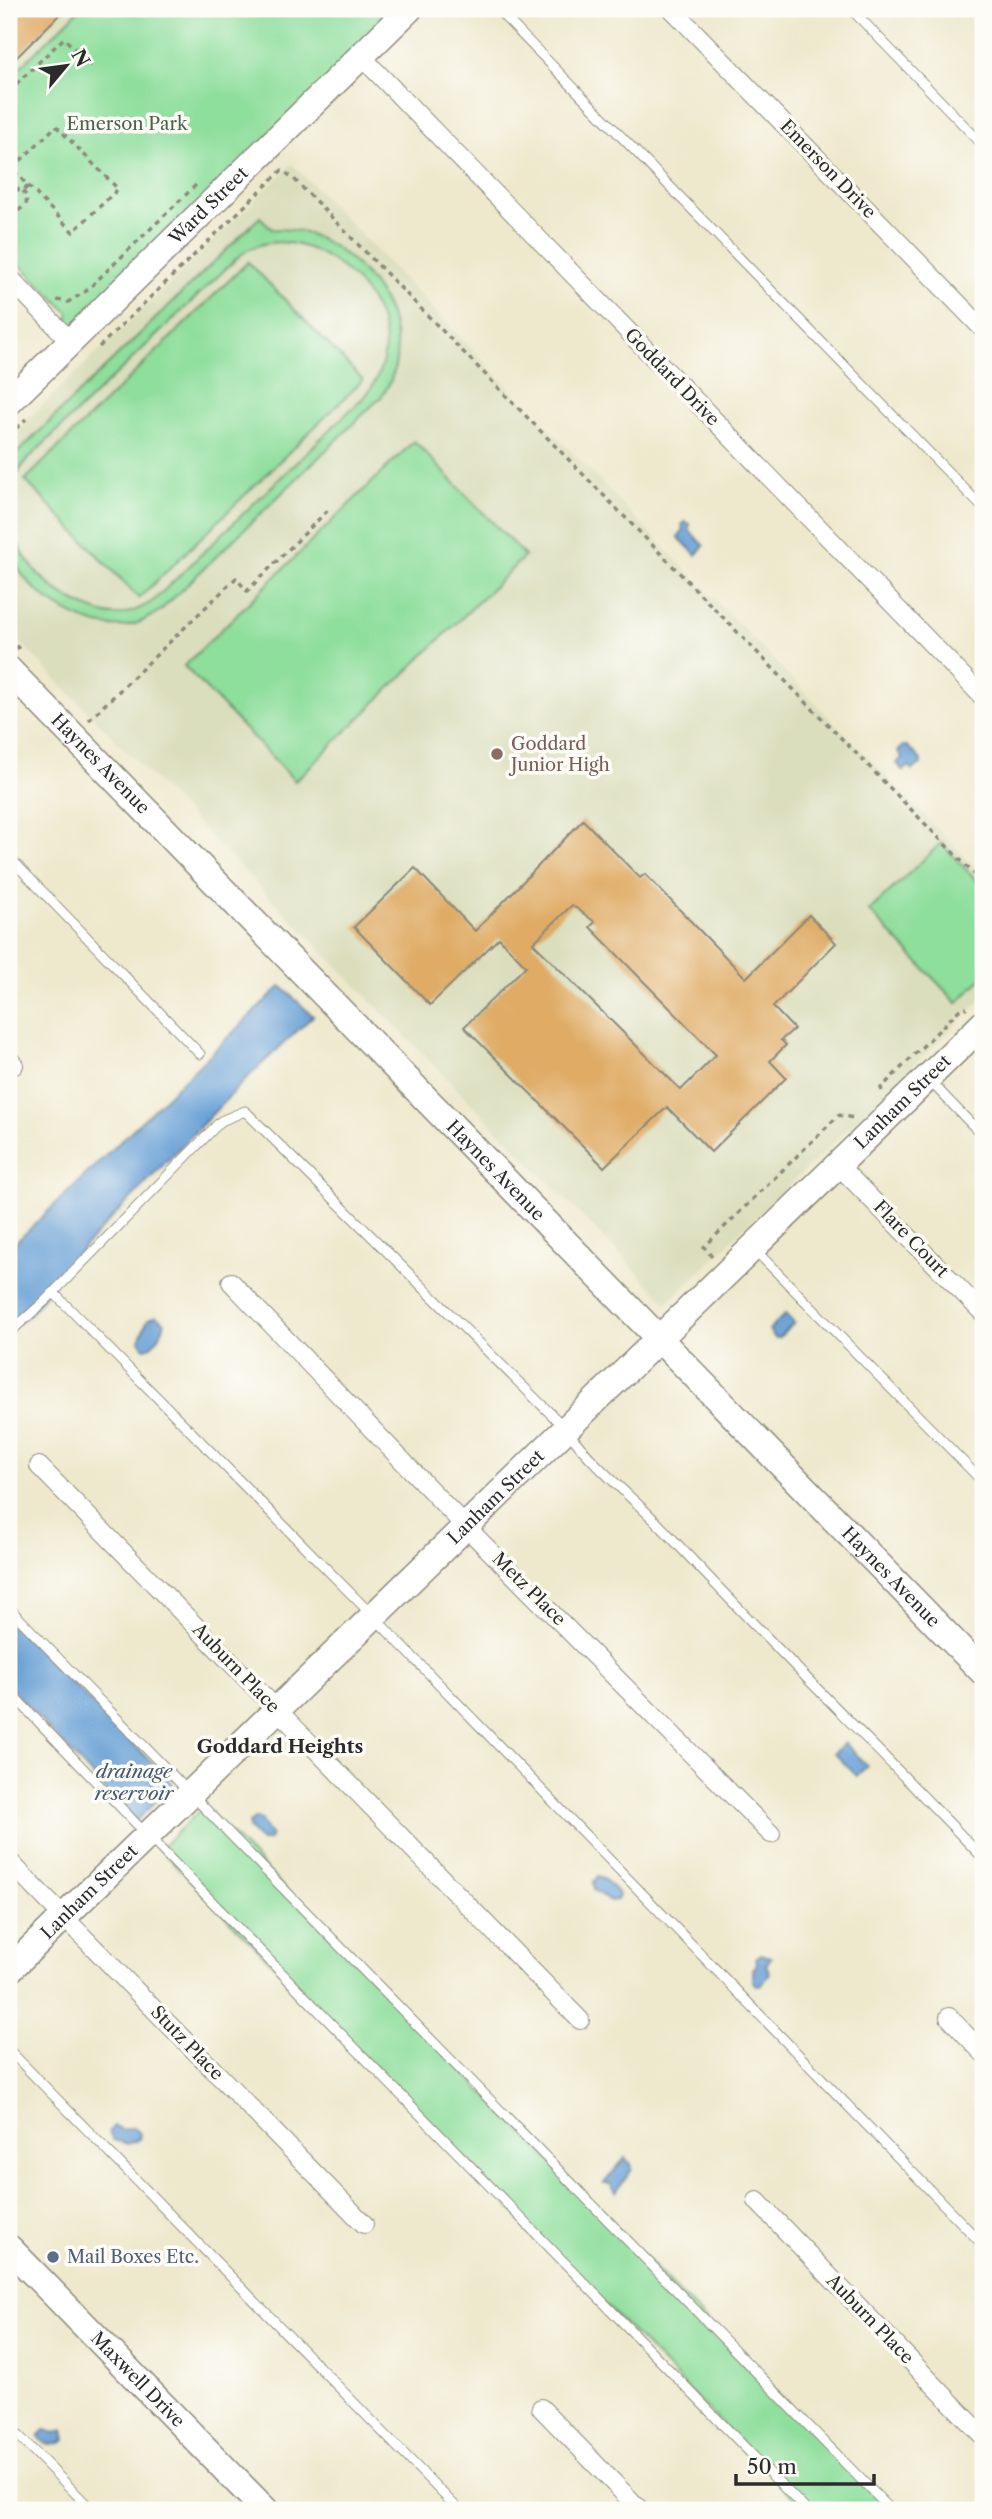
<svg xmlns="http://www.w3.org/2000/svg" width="992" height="2519" font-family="'Libre Caslon Text',serif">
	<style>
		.built { fill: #dbdebd }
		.green { fill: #8ede9c; stroke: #5c8464; stroke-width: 2 }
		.water { fill: #669fd5; stroke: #486580; stroke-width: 2 }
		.building { fill: #dfab65; fill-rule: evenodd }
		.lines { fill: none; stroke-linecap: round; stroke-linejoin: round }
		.lane-casing { stroke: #8c8a7c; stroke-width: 11 }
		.street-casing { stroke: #8c8a7c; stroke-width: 20 }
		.secondary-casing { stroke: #8c8a7c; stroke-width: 29 }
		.path { stroke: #8c8a7c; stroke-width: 3.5; stroke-dasharray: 5 5; stroke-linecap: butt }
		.lane { stroke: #fff; stroke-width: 9 }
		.street { stroke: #fff; stroke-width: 18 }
		.secondary { stroke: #fff; stroke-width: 26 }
		.education-dot { fill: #8d6e63; stroke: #fdfcf7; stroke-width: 2.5 }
		.service-dot { fill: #5c6f8a; stroke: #fdfcf7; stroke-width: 2.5 }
		.labels { text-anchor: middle; stroke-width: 7; stroke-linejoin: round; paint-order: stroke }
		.park-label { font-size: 18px; fill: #49614d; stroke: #fdfcf7 }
		.street-label { font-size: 18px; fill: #2b2b2b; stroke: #fdfcf7 }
		.education-label { font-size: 18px; fill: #785e54; stroke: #fdfcf7; text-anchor: start }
		.service-label { font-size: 18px; fill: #4e5e75; stroke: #fdfcf7; text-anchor: start }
		.neighbourhood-label { font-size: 19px; font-weight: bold; fill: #2b2b2b; stroke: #fdfcf7 }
		.water-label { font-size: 19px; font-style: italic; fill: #43596f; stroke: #fdfcf7 }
	</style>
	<rect width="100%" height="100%" fill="#fdfcf7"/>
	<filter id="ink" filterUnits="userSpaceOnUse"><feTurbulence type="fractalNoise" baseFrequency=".0143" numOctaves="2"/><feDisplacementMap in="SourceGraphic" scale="14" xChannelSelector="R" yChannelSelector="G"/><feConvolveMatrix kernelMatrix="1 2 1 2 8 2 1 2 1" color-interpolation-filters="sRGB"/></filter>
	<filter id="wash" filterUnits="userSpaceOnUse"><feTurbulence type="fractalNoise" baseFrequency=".00686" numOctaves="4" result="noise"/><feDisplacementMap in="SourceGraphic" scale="28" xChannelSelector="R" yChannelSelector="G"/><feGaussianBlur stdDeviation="1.57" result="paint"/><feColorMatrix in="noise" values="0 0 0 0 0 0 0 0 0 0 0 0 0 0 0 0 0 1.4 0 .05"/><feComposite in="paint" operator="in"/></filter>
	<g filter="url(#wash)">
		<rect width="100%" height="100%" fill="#eee8cc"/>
		<path class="built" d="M9 9H80L9 78Z
			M292 164 983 876V998L667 1303 9 631V438Z"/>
		<path class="green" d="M80 9H408L70 341 68 312 9 254V78Z
			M260 217 272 229C284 229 297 229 309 234 369 256 424 336 382 396L161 610C150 617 140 624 127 626 85 632 23 592 10 552 6 540 9 522 9 509 12 554 46 590 86 607 96 611 107 616 118 615 131 613 142 608 153 601L368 393C379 377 385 362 385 342 383 282 293 212 239 256L28 459C16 473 11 485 9 503V461Z
			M248 262 363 380 139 598 25 480Z
			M414 441 525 556 295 781 184 666Z
			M941 843 983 887V977L957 1003 869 911Z
			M204 1806 891 2510H806L160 1849Z"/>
		<path class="water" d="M685 522 690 524 689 530 704 546 696 555 678 537 684 531 682 525Z
			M903 746H907L921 760V764L912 770 909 766 903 771 897 763 902 758 898 751Z
			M281 986 313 1016 244 1081 67 1265 30 1314 9 1330V1249Z
			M785 1314 794 1323 779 1338H775L769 1330Z
			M156 1316 165 1322C163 1331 155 1348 144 1348L139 1340 148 1319Z
			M9 1620 173 1784 135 1822 9 1686Z
			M845 1743 867 1766 857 1776 834 1753Z
			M256 1818 261 1820C264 1828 268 1830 271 1836L268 1841H260L249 1829V1823Z
			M598 1877 604 1879C607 1881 618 1893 619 1896L617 1900 610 1901 594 1890 593 1882Z
			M761 1954 771 1957 766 1965 770 1973 762 1984 757 1985 753 1982V1969L757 1964 756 1958Z
			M114 2126 123 2130C130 2127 136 2126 140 2134L139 2139 128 2144 113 2140 109 2132Z
			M625 2158 631 2164 632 2169 616 2192 610 2184 604 2183Z
			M45 2430 55 2433 63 2430 65 2440C57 2447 43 2446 39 2436Z"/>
		<g id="blocks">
			<path class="building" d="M9 9H65L9 65Z
				M583 820 640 878 645 874 746 978 809 915 836 943 773 1007 794 1029 781 1040 786 1045 770 1061 786 1078 711 1152 667 1107 604 1167 464 1027 526 966 499 938 430 1005 354 927 415 868 475 931ZM572 905 595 922 590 927 716 1055 681 1090 533 943Z"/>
		</g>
	</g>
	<g filter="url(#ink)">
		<use href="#blocks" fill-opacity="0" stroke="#8c8a7c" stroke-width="2"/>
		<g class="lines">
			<g class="lane-casing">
				<path id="lane" d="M497 9 983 508
					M851 9 983 145
					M9 857 200 1054
					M928 1079 983 1136
					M754 1249 983 1482
					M53 1292 374 1617 983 2245
					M9 1333 45 1301 221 1121 245 1111 567 1430C595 1469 634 1498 667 1533 770 1644 879 1749 983 1858
					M9 1608 891 2510
					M9 1691 148 1836 806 2510
					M9 2050 459 2510
					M9 2426 92 2510"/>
			</g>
			<g class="street-casing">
				<path id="street" d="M672 9 983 329
					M361 56 983 697
					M9 277 70 341
					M9 1059 14 1065
					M838 1165 983 1313
					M231 1282 466 1527 771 1834
					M39 1466 580 2020
					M9 1861 364 2224
					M949 2017 983 2053
					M757 2201 983 2436
					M541 2408 640 2510"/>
			</g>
			<g class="secondary-casing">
				<g id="secondary">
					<path id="s1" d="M9 402 409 9"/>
					<path id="s2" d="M9 670 983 1672"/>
					<path id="s3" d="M9 1970 983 1024"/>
					<path id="s4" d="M9 2248 265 2510"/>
				</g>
			</g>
			<path class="path" d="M9 91 64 38 94 69
				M56 126 118 189 73 232 12 169Z
				M9 181 14 184 18 190 23 191 28 186
				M9 214 15 213 26 205 27 197 23 191
				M9 251 17 260
				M57 300 68 302 85 292 198 183
				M99 347 282 170 293 178 983 883
				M9 435 26 419
				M9 638 19 649
				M89 720 236 578 247 591 329 509
				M977 1003 983 996
				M882 1091 881 1088 959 1010 967 1008
				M712 1257 704 1247 839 1115 853 1118"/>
			<use href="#lane" class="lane"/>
			<use href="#street" class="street"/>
			<use href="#secondary" class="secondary"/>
		</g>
	</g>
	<circle class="education-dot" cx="497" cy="754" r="7"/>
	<circle class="service-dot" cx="53" cy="2257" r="7"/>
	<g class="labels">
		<g class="park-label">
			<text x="127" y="130">Emerson Park</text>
		</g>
		<g class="street-label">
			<text transform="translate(828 169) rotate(46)" y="6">Emerson Drive</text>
			<text dy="6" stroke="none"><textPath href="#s1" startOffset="280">Ward Street</textPath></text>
			<text transform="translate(672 377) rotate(46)" y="6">Goddard Drive</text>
			<text dy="6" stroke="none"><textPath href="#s2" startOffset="131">Haynes Avenue</textPath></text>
			<text dy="6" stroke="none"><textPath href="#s3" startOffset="1246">Lanham Street</textPath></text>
			<text dy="6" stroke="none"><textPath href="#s2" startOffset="698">Haynes Avenue</textPath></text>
			<text transform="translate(911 1239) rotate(46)" y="6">Flare Court</text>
			<text dy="6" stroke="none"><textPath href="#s3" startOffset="679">Lanham Street</textPath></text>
			<text dy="6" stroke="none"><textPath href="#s2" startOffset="1265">Haynes Avenue</textPath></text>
			<text transform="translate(529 1589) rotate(45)" y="6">Metz Place</text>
			<text transform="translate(236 1668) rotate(46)" y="6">Auburn Place</text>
			<text dy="6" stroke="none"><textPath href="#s3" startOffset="112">Lanham Street</textPath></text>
			<text transform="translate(187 2043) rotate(46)" y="6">Stutz Place</text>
			<text transform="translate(870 2319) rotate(46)" y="6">Auburn Place</text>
			<text dy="6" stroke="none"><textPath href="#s4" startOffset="184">Maxwell Drive</textPath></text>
		</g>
		<g class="education-label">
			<text x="511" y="750">Goddard<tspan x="511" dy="21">Junior High</tspan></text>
		</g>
		<g class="service-label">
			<text x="67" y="2263">Mail Boxes Etc.</text>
		</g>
		<g class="neighbourhood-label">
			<text x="280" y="1753">Goddard Heights</text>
		</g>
		<g class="water-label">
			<text x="134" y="1778">drainage<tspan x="134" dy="22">reservoir</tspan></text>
		</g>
	</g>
	<rect width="992" height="2519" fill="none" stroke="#fdfcf7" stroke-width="35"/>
	<g transform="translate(66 66) rotate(61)" stroke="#fdfcf7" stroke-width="5" paint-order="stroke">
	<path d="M0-5L12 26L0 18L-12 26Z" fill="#2b2b2b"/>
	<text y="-10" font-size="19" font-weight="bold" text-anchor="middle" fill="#2b2b2b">N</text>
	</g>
	<path d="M736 2474v10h138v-10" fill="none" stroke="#2b2b2b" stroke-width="3.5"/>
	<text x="747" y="2474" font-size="21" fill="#2b2b2b" stroke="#fdfcf7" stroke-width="5" paint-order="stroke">50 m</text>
</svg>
